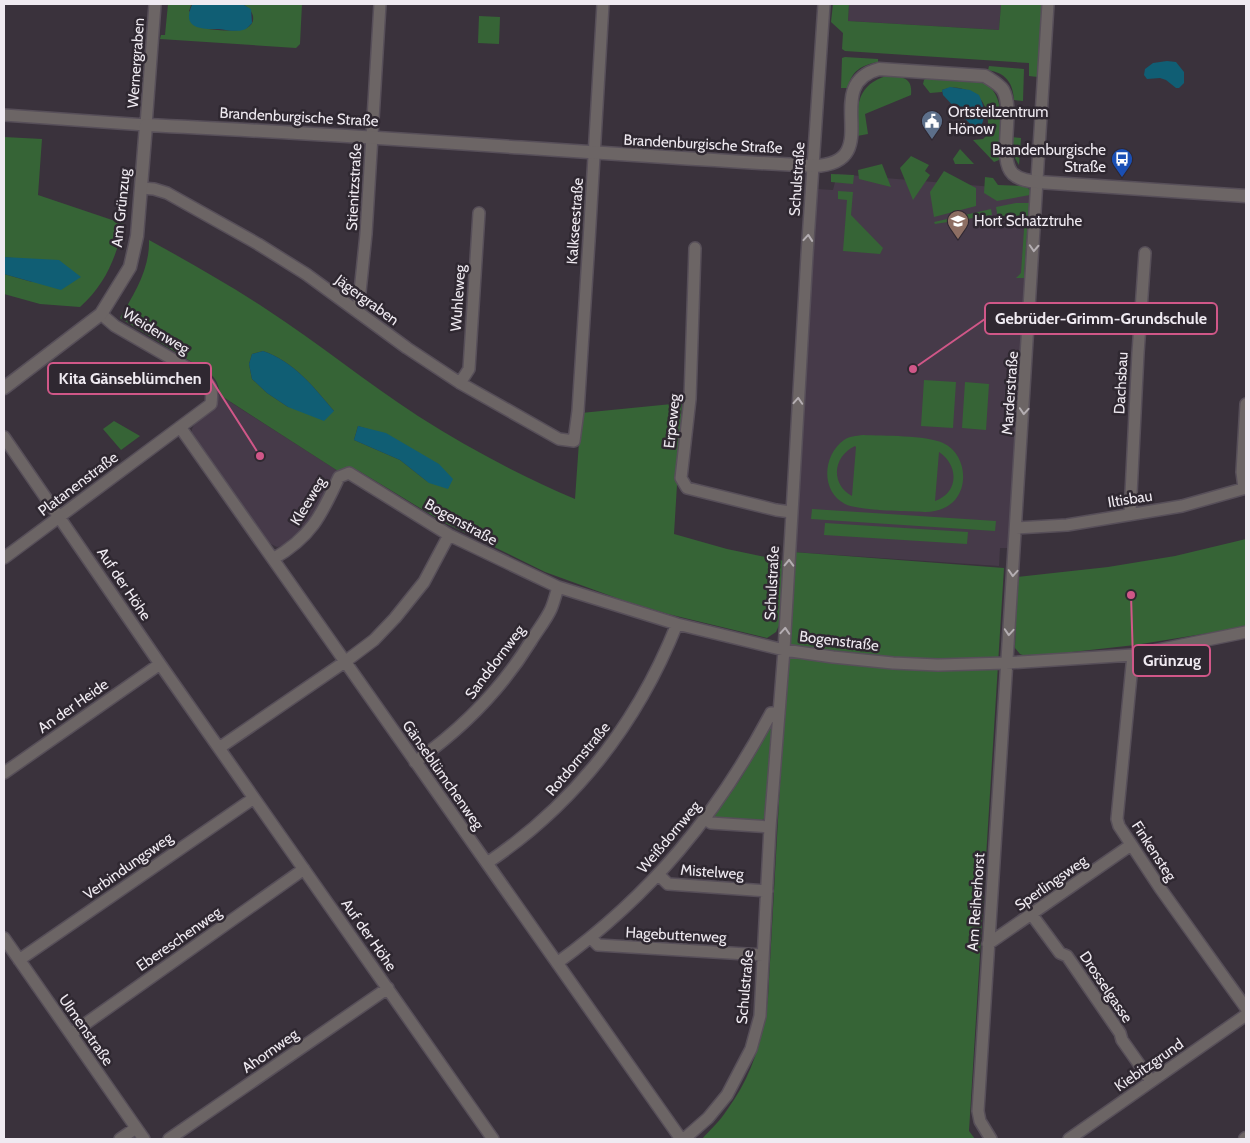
<svg xmlns="http://www.w3.org/2000/svg" width="1250" height="1143" font-family="Cabin,sans-serif">
	<style>
		.built { fill: #463a49 }
		.green { fill: #366436; fill-rule: evenodd }
		.water { fill: #105e74 }
		.lines { fill: none; stroke-linecap: round; stroke-linejoin: round }
		.minor-casing { stroke: #574f59; stroke-width: 14 }
		.tertiary-casing { stroke: #574f59; stroke-width: 15 }
		.minor { stroke: #6c6565; stroke-width: 11 }
		.tertiary { stroke: #6c6565; stroke-width: 12 }
		.oneway { stroke: #b4aeb2 }
		.labels { text-anchor: middle; stroke-width: 5; stroke-linejoin: round; paint-order: stroke }
		.street-label { font-size: 15px; fill: #efeaf1; stroke: #2f2831 }
		.poi-label { font-size: 15px; fill: #efeaf1; stroke: #2f2831; text-anchor: start }
		.leader { fill: none; stroke: #d05788; stroke-width: 2 }
		.callout-dot { fill: #d05788; stroke: #2f2831; stroke-width: 2 }
		.callout { fill: #2f2831; stroke: #d05788; stroke-width: 2 }
		.callout-label { font-size: 16px; text-anchor: middle; font-weight: bold; fill: #efeaf1 }
	</style>
	<rect width="100%" height="100%" fill="#3a323c"/>
	<path class="built" d="M849 4H1001L999 30 848 21Z
		M837 174 1030 190 1026 267 1030 268 1024 367 1019 371 1016 409 1020 413 1011 548H1000L999 566 793 552 817 189 833 190Z
		M216 393 338 471 329 480 322 498 310 518 299 531 282 546 277 547 267 542 192 437V429L194 425 212 409Z"/>
	<path class="green" d="M168 4H194L191 5 189 11 208 29C220 30 256 36 253 16 252 11 247 6 242 4H302L300 44 296 48 160 39 161 35H165Z
		M833 4H849L848 21 999 30 1001 4H1043L1038 77 1029 76V63L845 51 842 49 843 33 831 22Z
		M479 16 500 17 499 44 478 43Z
		M845 57 878 59V62C862 65 851 71 848 88H841L842 58Z
		M989 66 1024 69 1023 101 1014 100C1013 83 1006 73 988 70Z
		M886 76C901 77 913 76 911 95L865 114 868 134 857 136C857 108 855 86 886 76Z
		M926 78C942 79 967 78 981 82 1009 91 1000 138 999 160L994 162 973 140 983 139 988 134C989 116 987 98 969 91 959 87 952 86 942 90V92L930 93 923 84 924 80Z
		M4 137 42 139 38 195 124 224C116 257 106 284 80 307L40 304 4 294V274L32 282 21 259 4 257Z
		M1012 137 1021 138 1019 165 1013 155Z
		M960 149 974 164H955L953 159Z
		M911 156 929 165 925 171 930 175 913 200 900 168Z
		M882 164 891 187 859 179 858 170Z
		M944 171 976 188V206L934 217 930 192Z
		M831 174 854 175 853 184 831 182Z
		M985 177 993 178 998 185 1025 186 1030 190V195L997 201 984 193Z
		M838 191 853 192 851 215 883 248 880 254 843 251 847 200 838 199Z
		M1016 203H1029L1024 278H1016L1021 273 1025 215 998 219 996 207Z
		M991 209 992 215 935 224 934 222Z
		M149 240C189 262 228 284 266 309 318 343 366 382 418 416 468 448 521 476 575 499L581 413 682 403 674 534 727 549 784 561 780 623 776 632 767 638 668 614 622 600 545 572 443 522 359 471 351 468 338 471 220 395C219 385 216 378 208 372L120 318C134 294 150 269 149 240ZM263 351C293 361 314 387 334 411L288 407 267 393 252 379 249 364 252 354ZM358 426 368 429 429 483 400 460 354 440Z
		M924 380 956 382 953 428 921 426Z
		M965 382 989 384 986 430 962 428Z
		M114 421 140 436 121 450 103 429Z
		M863 435C883 436 926 435 943 443 965 453 970 485 953 502 946 509 935 512 925 512 907 511 860 511 845 504 820 491 823 455 844 440 849 436 856 436 863 435ZM855 446 856 447 852 496C830 484 833 456 855 446ZM939 452C959 465 959 493 935 501Z
		M812 509 996 521 995 531 811 519Z
		M825 523 968 532 967 544 824 535Z
		M1246 539V627L1135 645 1027 657 1020 654 1015 648 1017 577 1108 567 1175 556Z
		M793 552 1004 568 969 1131 975 1139H702C710 1130 720 1121 727 1110 752 1076 763 1039 768 998Z
		M773 722 766 817 761 821 713 818 741 778Z"/>
	<path class="water" d="M194 4H242L251 9 252 23C249 26 247 29 243 30 236 32 226 30 219 29 202 29 181 29 192 5Z
		M1167 61 1176 62 1184 72V83L1179 88H1176L1166 80 1160 78 1147 79 1144 75 1145 69 1153 63Z
		M950 87 970 90 979 95C984 105 987 120 979 128L973 127 943 95 942 90Z
		M4 257 59 260 81 277 61 290 4 274Z
		M263 351C293 361 314 387 334 411L324 421 288 407 267 393 252 379 249 364 252 354Z
		M358 426 386 433 439 464 453 479 448 489 429 483 400 460 354 440Z"/>
	<g class="lines">
		<g class="minor-casing">
			<path id="minor" d="M4 115 146 125 155 4
				M141 188 154 189 167 193 258 244 306 274 407 348 460 383 559 439 574 441 578 411 589 241 603 4
				M695 248 690 399 681 478 687 488 776 510 791 512
				M358 311 366 234 380 4
				M460 383 469 369 479 213
				M180 427 681 1139
				M4 437 160 664 493 1139
				M1244 488 1242 472 1246 404
				M1130 514 1138 353 1145 253
				M1016 528 1067 525 1182 506 1246 488
				M4 558 211 404C213 388 211 386 200 375L115 326 101 314
				M273 559C311 537 321 516 339 477L349 473 449 535 558 587 677 624 784 650 833 657 893 663 938 665 1006 663 1133 655 1246 632
				M1133 655 1117 819 1119 826 1160 888 1246 1008
				M219 748 346 661 374 640 395 618 424 582 449 535
				M415 762C462 729 501 690 531 641 537 631 546 620 551 609 554 602 556 594 558 587
				M4 773 160 664
				M705 819 711 823 770 827
				M487 863C575 804 638 722 677 624
				M659 875 668 884 767 891
				M1032 915 1060 953 1067 956 1120 1033 1122 1040 1151 1081
				M4 938 144 1139
				M591 938 598 945 763 955
				M988 944 1131 845
				M19 960 254 798
				M557 963C651 895 717 815 771 713H778
				M71 1034 304 869
				M120 1139 136 1128
				M169 1139 388 988
				M684 1139 708 1118 727 1095 751 1049 760 1016 770 827 784 650 807 255 824 4
				M991 1139 980 1121 978 1111C1000 742 1028 373 1048 4
				M1069 1139 1246 1015"/>
		</g>
		<g class="tertiary-casing">
			<path id="tertiary" d="M4 388 101 314 130 267 137 236 146 125C369 135 591 154 814 166 888 163 818 85 879 69L985 76C991 80 999 84 1003 90 1015 111 997 159 1013 174 1020 180 1029 181 1038 182L1246 196
				M1245 1139 1246 1138"/>
		</g>
		<use href="#minor" class="minor"/>
		<use href="#tertiary" class="tertiary"/>
	</g>
	<defs><path id="oneway-chevron" d="M-2-3.5L2.5 0L-2 3.5" fill="none" stroke-width="1.6" stroke-linecap="round" stroke-linejoin="round" transform="scale(1.25)"/></defs>
	<g class="oneway">
		<use href="#oneway-chevron" transform="translate(808 238) rotate(-85)"/>
		<use href="#oneway-chevron" transform="translate(1034 248) rotate(93)"/>
		<use href="#oneway-chevron" transform="translate(798 401) rotate(-86)"/>
		<use href="#oneway-chevron" transform="translate(1024 411) rotate(94)"/>
		<use href="#oneway-chevron" transform="translate(789 563) rotate(-88)"/>
		<use href="#oneway-chevron" transform="translate(1013 573) rotate(94)"/>
		<use href="#oneway-chevron" transform="translate(785 631) rotate(-86)"/>
		<use href="#oneway-chevron" transform="translate(1009 632) rotate(94)"/>
	</g>
	<defs>
		<g id="civic-pin" transform="scale(1.125)"><path d="M0 17L-7.5 6A9.5 9.5 0 1 1 7.5 6Z" fill="#5c6f8a" stroke="#2f2831"/><path d="M-.6-6.5H3V-4.5H.6V-3L4-1V1h2V6H-6V1h2V-1L-.6-3ZM-1.2 2.5V6h2.4V2.5Z" fill="#fff"/></g>
		<g id="bus-pin" transform="scale(1.125)"><path d="M0 17L-7.5 6A9.5 9.5 0 1 1 7.5 6Z" fill="#1a4fb4" stroke="#2f2831"/><path d="M-5-6H5V4H4V6H2V4H-2V6H-4V4H-5ZM-3.5-4V0h7V-4ZM-3.5 1.2v1.5H-2V1.2ZM2 1.2v1.5H3.5V1.2Z" fill="#fff"/></g>
		<g id="school-pin" transform="scale(1.125)"><path d="M0 17L-7.5 6A9.5 9.5 0 1 1 7.5 6Z" fill="#8d6e63" stroke="#2f2831"/><path d="M0-5L7-2L0 1L-7-2ZM-4 1L0 2.5L4 1V4Q0 6-4 4Z" fill="#fff"/></g>
	</defs>
	<g fill-rule="evenodd">
		<use href="#civic-pin" x="932" y="121"/>
		<use href="#bus-pin" x="1122" y="159"/>
		<use href="#school-pin" x="958" y="221"/>
	</g>
	<g class="labels">
		<g class="street-label">
			<text transform="translate(136 63) rotate(-86)" y="5">Wernergraben</text>
			<text transform="translate(299 117) rotate(3)" y="5">Brandenburgische Straße</text>
			<text transform="translate(703 144) rotate(3)" y="5">Brandenburgische Straße</text>
			<text transform="translate(797 179) rotate(-86)" y="5">Schulstraße</text>
			<text transform="translate(354 187) rotate(-87)" y="5">Stienitzstraße</text>
			<text transform="translate(121 208) rotate(-84)" y="5">Am Grünzug</text>
			<text transform="translate(575 221) rotate(-86)" y="5">Kalkseestraße</text>
			<text transform="translate(458 298) rotate(-86)" y="5">Wuhleweg</text>
			<text transform="translate(367 300) rotate(36)" y="5">Jägergraben</text>
			<text transform="translate(156 331) rotate(31)" y="5">Weidenweg</text>
			<text transform="translate(1121 383) rotate(-87)" y="5">Dachsbau</text>
			<text transform="translate(1010 393) rotate(-86)" y="5">Marderstraße</text>
			<text transform="translate(672 421) rotate(-84)" y="5">Erpeweg</text>
			<text transform="translate(78 484) rotate(-37)" y="5">Platanenstraße</text>
			<text transform="translate(1130 499) rotate(-9)" y="5">Iltisbau</text>
			<text transform="translate(308 501) rotate(-59)" y="5">Kleeweg</text>
			<text transform="translate(461 522) rotate(29)" y="5">Bogenstraße</text>
			<text transform="translate(772 583) rotate(-87)" y="5">Schulstraße</text>
			<text transform="translate(124 584) rotate(56)" y="5">Auf der Höhe</text>
			<text transform="translate(839 641) rotate(7)" y="5">Bogenstraße</text>
			<text transform="translate(495 662) rotate(-53)" y="5">Sanddornweg</text>
			<text transform="translate(73 706) rotate(-35)" y="5">An der Heide</text>
			<text transform="translate(578 759) rotate(-50)" y="5">Rotdornstraße</text>
			<text transform="translate(443 775) rotate(55)" y="5">Gänseblümchenweg</text>
			<text transform="translate(669 837) rotate(-50)" y="5">Weißdornweg</text>
			<text transform="translate(1154 851) rotate(57)" y="5">Finkensteg</text>
			<text transform="translate(128 866) rotate(-35)" y="5">Verbindungsweg</text>
			<text transform="translate(712 872) rotate(4)" y="5">Mistelweg</text>
			<text transform="translate(1051 883) rotate(-35)" y="5">Sperlingsweg</text>
			<text transform="translate(976 902) rotate(-86)" y="5">Am Reiherhorst</text>
			<text transform="translate(369 935) rotate(55)" y="5">Auf der Höhe</text>
			<text transform="translate(676 935) rotate(3)" y="5">Hagebuttenweg</text>
			<text transform="translate(179 939) rotate(-35)" y="5">Ebereschenweg</text>
			<text transform="translate(745 987) rotate(-85)" y="5">Schulstraße</text>
			<text transform="translate(1106 987) rotate(56)" y="5">Drosselgasse</text>
			<text transform="translate(86 1030) rotate(55)" y="5">Ulmenstraße</text>
			<text transform="translate(270 1051) rotate(-35)" y="5">Ahornweg</text>
			<text transform="translate(1149 1065) rotate(-35)" y="5">Kiebitzgrund</text>
		</g>
		<g class="poi-label">
			<text x="948" y="117">Ortsteilzentrum<tspan x="948" dy="17">Hönow</tspan></text>
			<text x="1106" y="155" text-anchor="end">Brandenburgische<tspan x="1106" dy="17">Straße</tspan></text>
			<text x="974" y="226">Hort Schatztruhe</text>
		</g>
	</g>
	<path class="leader" d="M913 369L985 319M260 456L211 379M1131 595L1133 660"/>
	<g class="callout-dot">
		<circle cx="913" cy="369" r="5"/>
		<circle cx="260" cy="456" r="5"/>
		<circle cx="1131" cy="595" r="5"/>
	</g>
	<g class="callout">
		<rect x="985" y="303" width="232" height="31" rx="5"/>
		<rect x="48" y="363" width="163" height="31" rx="5"/>
		<rect x="1133" y="645" width="77" height="31" rx="5"/>
	</g>
	<g class="callout-label">
		<text x="1101" y="324">Gebrüder-Grimm-Grundschule</text>
		<text x="130" y="384">Kita Gänseblümchen</text>
		<text x="1172" y="666">Grünzug</text>
	</g>
	<rect width="1250" height="1143" fill="none" stroke="#efeaf1" stroke-width="10"/>
</svg>
